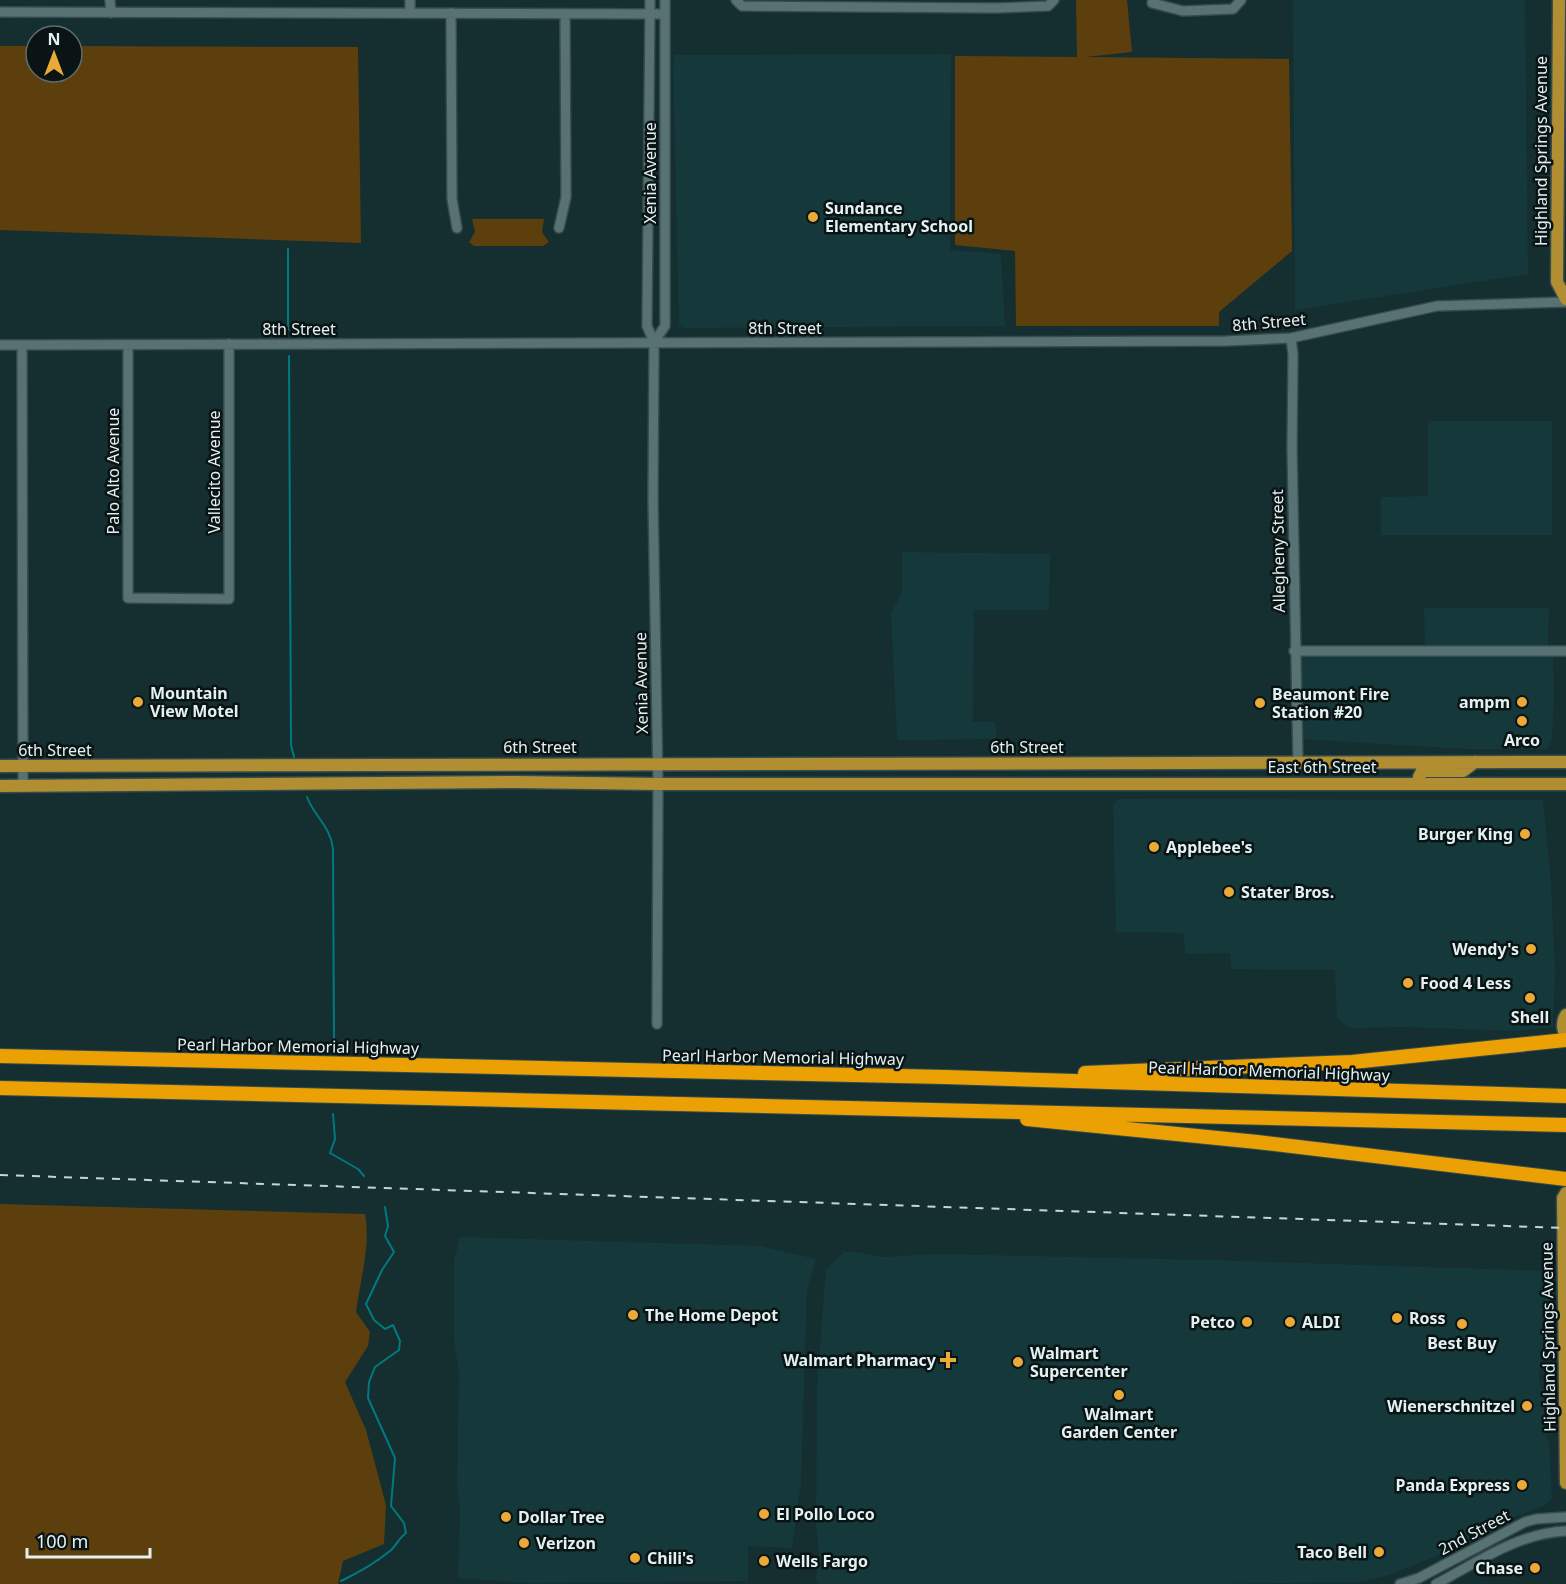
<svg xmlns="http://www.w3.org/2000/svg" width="1566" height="1584" font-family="'Noto Sans',sans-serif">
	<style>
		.built { fill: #15383b }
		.green { fill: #5c3f0c }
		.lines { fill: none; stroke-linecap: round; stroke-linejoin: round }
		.stream { stroke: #007a81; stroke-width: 2 }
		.minor-casing { stroke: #364b4c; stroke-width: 12 }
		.major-casing { stroke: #364b4c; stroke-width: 15 }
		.highway-casing { stroke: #364b4c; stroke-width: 16 }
		.minor { stroke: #587274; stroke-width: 9 }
		.major { stroke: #b08e31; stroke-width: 12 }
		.highway { stroke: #eba104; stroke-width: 14 }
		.rail { stroke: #c6d6d7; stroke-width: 2; stroke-dasharray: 8 8; stroke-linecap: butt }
		.poi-dot { fill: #eba93a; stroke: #0a1415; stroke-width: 2 }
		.labels { text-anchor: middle; stroke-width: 5; stroke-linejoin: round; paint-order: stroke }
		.street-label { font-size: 16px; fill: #e3f1f2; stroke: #0a1415 }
		.poi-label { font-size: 16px; font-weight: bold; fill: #e3f1f2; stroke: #0a1415; text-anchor: start }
	</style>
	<rect width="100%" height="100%" fill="#152e30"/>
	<path class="built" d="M1293 0H1525L1528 274 1295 310Z
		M951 54 950 250 1001 254 1005 326 683 328 679 324 673 63 675 55Z
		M1428 421H1552V535H1381V497L1428 496Z
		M902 552 1050 554 1049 610H974L973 722H995L997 739 897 740 891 613 902 592Z
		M1424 608H1549L1548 646 1425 648Z
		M1553 654 1554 694 1552 740 1547 749H1465L1301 739 1302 657Z
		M1118 799 1543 800 1551 882 1555 970 1553 1027 1516 1031 1403 1027 1349 1028 1337 1018 1335 970 1231 969 1230 953 1186 954 1183 933 1116 932 1113 806Z
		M460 1237 760 1246 816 1259 807 1289 801 1483 792 1548 748 1546V1581L529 1583 458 1578 460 1511 457 1483 459 1373 454 1339V1261Z
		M844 1252H858L882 1257 936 1254 1212 1260 1548 1271V1333L1547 1345 1541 1353 1539 1381 1543 1395 1545 1434 1549 1443 1552 1498 1544 1506 1500 1522 1439 1555 1389 1575 1360 1582 1215 1584H819L816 1578 819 1553 816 1525 817 1385 826 1269Z"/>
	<path class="green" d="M1076 0H1127L1132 52 1086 57 1289 59 1292 251 1219 312V326H1016L1015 251 955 245V56L1077 57Z
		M0 46H36V72H72V46L358 47 361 243 0 230Z
		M472 219H544L542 232 549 242 543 246H474L469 242 475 232Z
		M0 1204 365 1214C371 1246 360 1280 356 1312L370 1332 368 1346 345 1382 366 1430 386 1505 384 1544 343 1561 338 1584H0Z"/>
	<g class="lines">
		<path class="stream" d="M288 249V330
			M289 356 291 745 294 757
			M307 797C314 816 331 827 333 849L334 1044
			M333 1114 335 1139 330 1153 358 1169 364 1176
			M341 1581C360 1572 375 1563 390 1551 396 1546 399 1538 406 1533L404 1523 391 1506 395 1458 368 1398 369 1382 375 1367 399 1350 400 1341 393 1325 385 1329 374 1320 366 1304 382 1270 394 1252 385 1236 388 1226 385 1207"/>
		<g class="minor-casing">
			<path id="minor" d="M110 0 111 13
				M410 0V13
				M650 0 647 326 654 342 653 499 658 784 657 1024
				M736 0 742 6 995 8 1048 6 1054 0
				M1152 3 1183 11 1233 9 1241 0
				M0 12 664 14
				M451 13 452 199 457 228
				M559 228 566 197 565 14
				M1291 338 1293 355 1292 448 1298 763
				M654 342 665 326V0
				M0 345 1226 341 1291 338 1437 306 1566 302
				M22 345 23 786
				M128 345V598L229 599V344
				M1294 651H1566
				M1400 1584 1419 1578 1525 1522 1536 1519 1566 1517
				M1436 1584C1478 1562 1518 1533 1566 1531"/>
		</g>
		<g class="major-casing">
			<path id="major" d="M1559 0 1557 282 1566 299
				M0 766 1566 762
				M1420 783 1419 777 1422 771H1463L1475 762
				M0 786 516 782 658 784H1566
				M1566 1015C1562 1021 1562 1029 1566 1035
				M1566 1193 1563 1198 1566 1483"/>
		</g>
		<g class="highway-casing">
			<path id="highway" d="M0 1056 945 1077 1566 1096
				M1085 1073 1352 1062 1566 1040
				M0 1088 1566 1125
				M1027 1119 1257 1142 1566 1179"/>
		</g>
		<use href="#minor" class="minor"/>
		<use href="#major" class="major"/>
		<use href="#highway" class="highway"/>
		<path class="rail" d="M0 1175 1566 1228"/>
	</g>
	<g class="poi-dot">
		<circle cx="813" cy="217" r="6"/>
		<circle cx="138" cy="702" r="6"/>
		<circle cx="1522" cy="702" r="6"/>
		<circle cx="1260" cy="703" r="6"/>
		<circle cx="1522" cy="721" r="6"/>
		<circle cx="1525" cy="834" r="6"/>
		<circle cx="1154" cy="847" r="6"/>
		<circle cx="1229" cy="892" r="6"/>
		<circle cx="1531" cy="949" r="6"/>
		<circle cx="1408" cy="983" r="6"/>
		<circle cx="1530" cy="998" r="6"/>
		<circle cx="633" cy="1315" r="6"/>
		<circle cx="1397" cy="1318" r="6"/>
		<circle cx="1247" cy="1322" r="6"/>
		<circle cx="1290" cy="1322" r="6"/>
		<circle cx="1462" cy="1324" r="6"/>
		<path d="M945 1351h6v6h6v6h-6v6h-6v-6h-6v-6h6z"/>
		<circle cx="1018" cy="1362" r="6"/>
		<circle cx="1119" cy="1395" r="6"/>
		<circle cx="1527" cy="1406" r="6"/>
		<circle cx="1522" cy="1485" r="6"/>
		<circle cx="764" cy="1514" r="6"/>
		<circle cx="506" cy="1517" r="6"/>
		<circle cx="524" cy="1543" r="6"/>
		<circle cx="1379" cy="1552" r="6"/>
		<circle cx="635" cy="1558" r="6"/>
		<circle cx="764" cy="1561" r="6"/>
		<circle cx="1535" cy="1568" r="6"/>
	</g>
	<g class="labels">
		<g class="street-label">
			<text transform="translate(1541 151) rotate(-90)" y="6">Highland Springs Avenue</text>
			<text transform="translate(650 173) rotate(-90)" y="6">Xenia Avenue</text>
			<text transform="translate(1269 322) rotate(-5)" y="6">8th Street</text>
			<text x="785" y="334">8th Street</text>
			<text x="299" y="335">8th Street</text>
			<text transform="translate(113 471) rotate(-90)" y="6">Palo Alto Avenue</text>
			<text transform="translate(214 472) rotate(-90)" y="6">Vallecito Avenue</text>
			<text transform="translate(1278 551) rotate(-91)" y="6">Allegheny Street</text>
			<text transform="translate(641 683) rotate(-91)" y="6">Xenia Avenue</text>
			<text x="540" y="753">6th Street</text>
			<text x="1027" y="753">6th Street</text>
			<text x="55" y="756">6th Street</text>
			<text x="1322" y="773">East 6th Street</text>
			<text transform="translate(298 1046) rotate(1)" y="6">Pearl Harbor Memorial Highway</text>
			<text transform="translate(783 1057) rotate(1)" y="6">Pearl Harbor Memorial Highway</text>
			<text transform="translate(1269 1071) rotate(2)" y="6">Pearl Harbor Memorial Highway</text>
			<text transform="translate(1548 1337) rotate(-91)" y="6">Highland Springs Avenue</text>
			<text transform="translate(1474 1532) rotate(-28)" y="6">2nd Street</text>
		</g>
		<g class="poi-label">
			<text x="825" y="214">Sundance<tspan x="825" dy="18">Elementary School</tspan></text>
			<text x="150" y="699">Mountain<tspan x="150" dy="18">View Motel</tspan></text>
			<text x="1272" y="700">Beaumont Fire<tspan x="1272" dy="18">Station #20</tspan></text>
			<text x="1510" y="708" text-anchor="end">ampm</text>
			<text x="1522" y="746" text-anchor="middle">Arco</text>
			<text x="1513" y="840" text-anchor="end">Burger King</text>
			<text x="1166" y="853">Applebee's</text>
			<text x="1241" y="898">Stater Bros.</text>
			<text x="1519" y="955" text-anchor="end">Wendy's</text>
			<text x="1420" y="989">Food 4 Less</text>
			<text x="1530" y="1023" text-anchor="middle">Shell</text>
			<text x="645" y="1321">The Home Depot</text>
			<text x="1409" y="1324">Ross</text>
			<text x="1235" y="1328" text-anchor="end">Petco</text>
			<text x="1302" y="1328">ALDI</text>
			<text x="1462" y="1349" text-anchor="middle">Best Buy</text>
			<text x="1030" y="1359">Walmart<tspan x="1030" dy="18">Supercenter</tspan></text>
			<text x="936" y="1366" text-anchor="end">Walmart Pharmacy</text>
			<text x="1515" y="1412" text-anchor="end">Wienerschnitzel</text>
			<text x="1119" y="1420" text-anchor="middle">Walmart<tspan x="1119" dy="18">Garden Center</tspan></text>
			<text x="1510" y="1491" text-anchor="end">Panda Express</text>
			<text x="776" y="1520">El Pollo Loco</text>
			<text x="518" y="1523">Dollar Tree</text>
			<text x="536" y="1549">Verizon</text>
			<text x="1367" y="1558" text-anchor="end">Taco Bell</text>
			<text x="647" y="1564">Chili's</text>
			<text x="776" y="1567">Wells Fargo</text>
			<text x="1523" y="1574" text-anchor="end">Chase</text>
		</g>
	</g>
	<g transform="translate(54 54)"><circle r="28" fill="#0a1415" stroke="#616c6d" stroke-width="1.5"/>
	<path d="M0-4.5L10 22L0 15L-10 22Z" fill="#eba93a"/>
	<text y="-9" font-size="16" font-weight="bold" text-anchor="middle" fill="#e3f1f2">N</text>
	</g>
	<path d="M27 1548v9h123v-9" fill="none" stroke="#e3f1f2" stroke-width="3"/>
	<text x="36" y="1548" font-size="18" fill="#e3f1f2" stroke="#0a1415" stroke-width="4.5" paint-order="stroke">100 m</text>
</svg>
